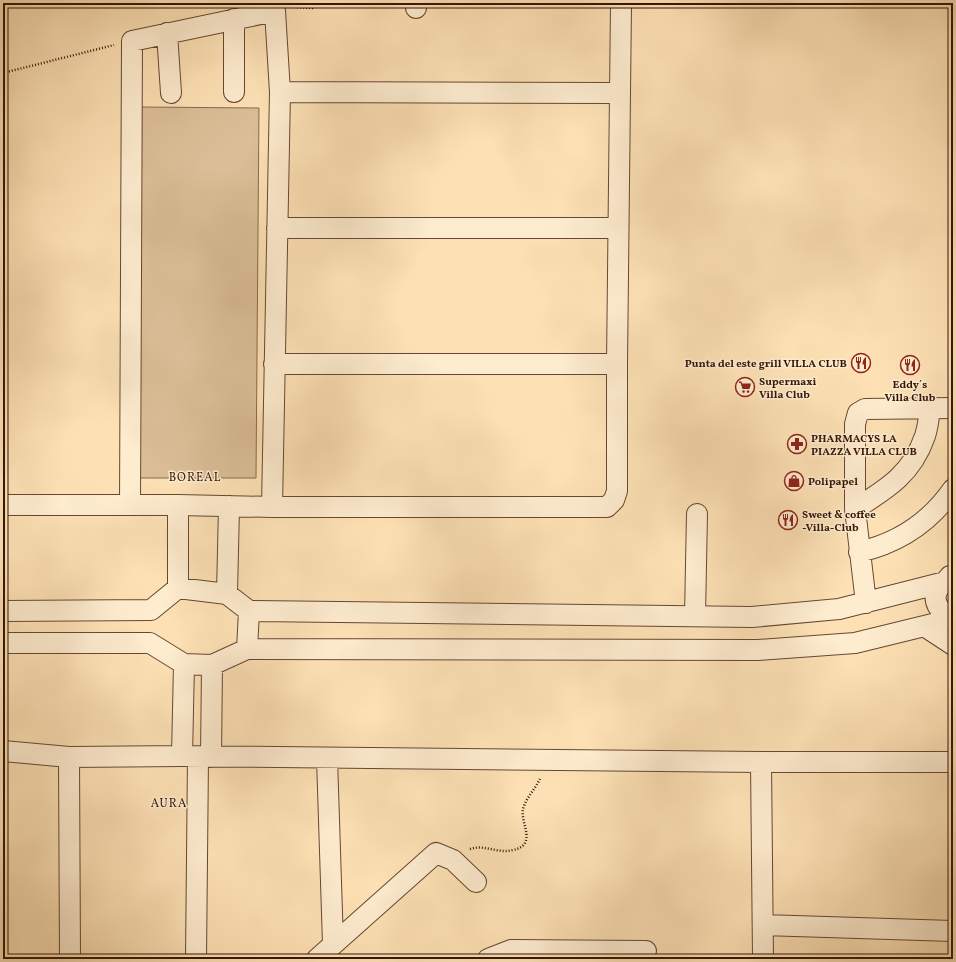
<svg xmlns="http://www.w3.org/2000/svg" width="956" height="962" font-family="Vollkorn,serif">
	<style>
		.green { fill: #dbbe97; stroke: #886a4e }
		.lines { fill: none; stroke-linecap: round; stroke-linejoin: round }
		.minor-casing { stroke: #664832; stroke-width: 22 }
		.path { stroke: #341506; stroke-width: 2.5; stroke-dasharray: 1 2; stroke-linecap: butt }
		.minor { stroke: #feeccf; stroke-width: 20 }
		.labels { text-anchor: middle; stroke-width: 3; stroke-linejoin: round; paint-order: stroke }
		.poi-label { font-size: 11px; font-weight: bold; fill: #341506; stroke: #feeccf; text-anchor: start }
		.neighbourhood-label { font-size: 12px; letter-spacing: 1px; fill: #341506; stroke: #feeccf }
	</style>
	<rect width="100%" height="100%" fill="#fde1b5"/>
	<filter id="stains"><feTurbulence type="fractalNoise" baseFrequency=".005" numOctaves="4"/><feColorMatrix values="0 0 0 0 .2 0 0 0 0 .09 0 0 0 0 .02 0 0 0 .5 -.17"/></filter>
	<radialGradient id="worn" r=".72"><stop offset=".6" stop-color="#630" stop-opacity="0"/><stop offset="1" stop-color="#630" stop-opacity=".3"/></radialGradient>
	<path class="green" d="M141 107 259 108 256 478H138Z"/>
	<g class="lines">
		<g class="minor-casing">
			<path id="minor" d="M416 8V3
				M234 19V92
				M167 33 171 93
				M280 92 620 93
				M277 228H618
				M274 364H617
				M3 505H178L272 507H607L614 500 617 491V364L621 3
				M130 505 132 41 275 11 280 92 272 507
				M178 505V588
				M855 509C887 489 912 474 925 436 928 427 929 417 930 408
				M859 552C899 543 930 522 953 489
				M950 576C947 581 942 583 939 588 930 600 940 614 953 617
				M227 594 229 506
				M866 603 855 509V424L858 413 865 409 953 408
				M3 611 151 610 178 588 227 594 249 611 752 617 839 609 953 580
				M695 616 697 514
				M924 626 953 645
				M3 643H150L184 664 212 665 247 649 758 650 855 643 953 619
				M247 649 249 611
				M3 751 69 757 182 756 761 762H953
				M182 756 184 664
				M69 757 70 959
				M211 757 212 665
				M327 758 333 944
				M761 762 763 959
				M763 925 953 931
				M196 959 198 757
				M317 959 436 853 453 860 476 882
				M488 959 511 950 646 951"/>
		</g>
		<path class="path" d="M294 7 312 8 325 3
			M3 73 114 45
			M470 849C484 844 498 854 513 850 538 845 520 823 523 809 526 798 535 789 540 779"/>
		<use href="#minor" class="minor"/>
	</g>
	<defs>
		<g id="restaurant-ring" transform="scale(1)"><circle r="9.5" fill="#feeccf" stroke="#8f2418" stroke-width="1.5"/><path d="M-5-6h1v4h1v-4h1v4h1v-4h1v5L-1.5 .5V6h-2V.5L-5-1ZM5-6V6H3V1.5H1.5Q1.5-4 5-6Z" fill="#8f2418"/></g>
		<g id="supermarket-ring" transform="scale(1)"><circle r="9.5" fill="#feeccf" stroke="#8f2418" stroke-width="1.5"/><path d="M-6-5.5h2.5l.6 2H6L4.5 2H-2.5L-4.4-4H-6ZM-1.5 3.2a1.3 1.3 0 1 0 .1 0ZM3 3.2a1.3 1.3 0 1 0 .1 0Z" fill="#8f2418"/></g>
		<g id="pharmacy-ring" transform="scale(1)"><circle r="9.5" fill="#feeccf" stroke="#8f2418" stroke-width="1.5"/><path d="M-2-6h4v4h4v4h-4v4h-4v-4h-4v-4h4Z" fill="#8f2418"/></g>
		<g id="shop-ring" transform="scale(1)"><circle r="9.5" fill="#feeccf" stroke="#8f2418" stroke-width="1.5"/><path d="M-5-2.5h2.3a2.7 3.5 0 0 1 5.4 0H5L5.5 6h-11ZM-1.5-2.5h3a1.5 2.3 0 0 0-3 0Z" fill="#8f2418"/></g>
	</defs>
	<g fill-rule="evenodd">
		<use href="#restaurant-ring" x="861" y="363"/>
		<use href="#restaurant-ring" x="910" y="365"/>
		<use href="#supermarket-ring" x="745" y="387"/>
		<use href="#pharmacy-ring" x="797" y="444"/>
		<use href="#shop-ring" x="794" y="481"/>
		<use href="#restaurant-ring" x="788" y="520"/>
	</g>
	<g class="labels">
		<g class="poi-label">
			<text x="847" y="367" text-anchor="end">Punta del este grill VILLA CLUB</text>
			<text x="759" y="385">Supermaxi<tspan x="759" dy="13">Villa Club</tspan></text>
			<text x="910" y="388" text-anchor="middle">Eddy´s<tspan x="910" dy="13">Villa Club</tspan></text>
			<text x="811" y="442">PHARMACYS LA<tspan x="811" dy="13">PIAZZA VILLA CLUB</tspan></text>
			<text x="808" y="485">Polipapel</text>
			<text x="802" y="518">Sweet &amp; coffee<tspan x="802" dy="13">-Villa-Club</tspan></text>
		</g>
		<g class="neighbourhood-label">
			<text x="195" y="481">BOREAL</text>
			<text x="169" y="807">AURA</text>
		</g>
	</g>
	<rect width="956" height="962" fill="none" stroke="#fde1b5" stroke-width="16"/>
	<rect x="4" y="4" width="948" height="954" fill="none" stroke="#341506" stroke-width="2"/>
	<rect x="8" y="8" width="940" height="946" fill="none" stroke="#341506"/>
	<rect width="100%" height="100%" filter="url(#stains)"/>
	<rect width="100%" height="100%" fill="url(#worn)"/>
</svg>
